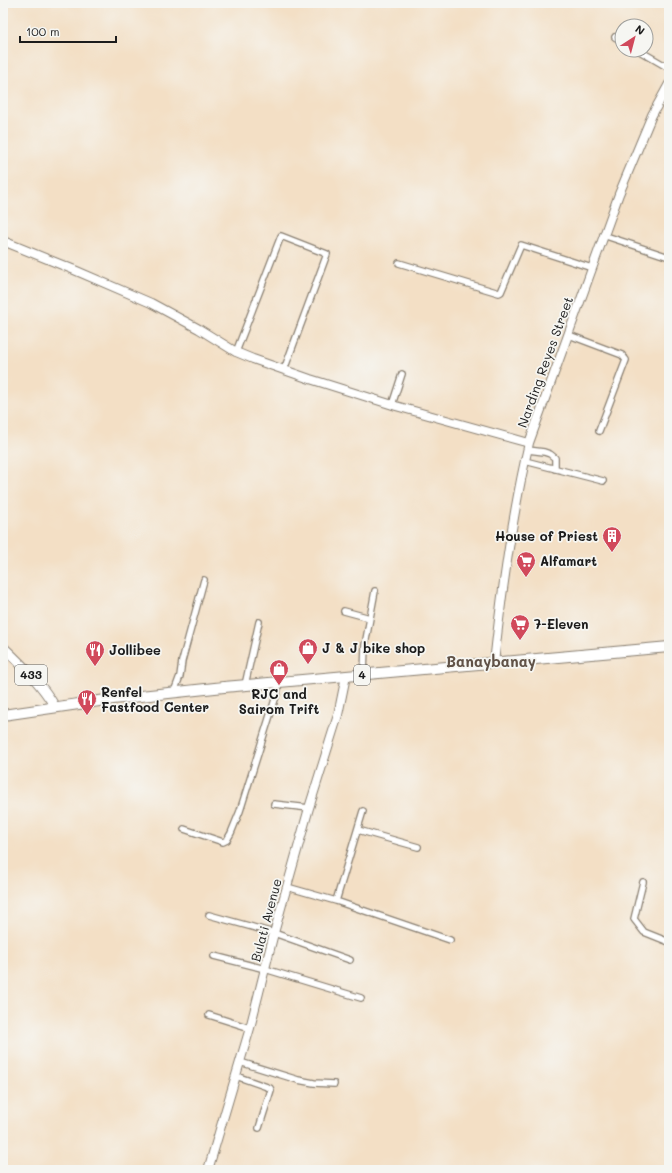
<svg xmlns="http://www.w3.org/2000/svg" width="672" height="1173" font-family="Mali,sans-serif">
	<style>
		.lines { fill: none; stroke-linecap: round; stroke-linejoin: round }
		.street-casing { stroke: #887e70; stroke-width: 8 }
		.secondary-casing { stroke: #887e70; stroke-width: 10 }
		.primary-casing { stroke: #887e70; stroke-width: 11 }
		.highway-casing { stroke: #887e70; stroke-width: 12 }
		.street { stroke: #fff; stroke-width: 5.5 }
		.secondary { stroke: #fff; stroke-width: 8 }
		.primary { stroke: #fff; stroke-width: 9 }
		.highway { stroke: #fff; stroke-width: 10 }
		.labels { text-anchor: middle; stroke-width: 3.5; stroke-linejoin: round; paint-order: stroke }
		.shield { fill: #f6f6f2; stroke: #5d5d5c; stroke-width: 1 }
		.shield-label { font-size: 12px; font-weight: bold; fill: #1c1c1c }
		.street-label { font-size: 13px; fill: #1c1c1c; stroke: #f6f6f2 }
		.poi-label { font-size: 13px; font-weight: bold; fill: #1c1c1c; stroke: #f6f6f2; text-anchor: start }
		.quarter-label { font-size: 15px; font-weight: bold; fill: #605247; stroke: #f6f6f2 }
	</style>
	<rect width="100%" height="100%" fill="#f6f6f2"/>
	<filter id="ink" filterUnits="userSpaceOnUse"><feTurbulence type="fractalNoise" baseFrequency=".025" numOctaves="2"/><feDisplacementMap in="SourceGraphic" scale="8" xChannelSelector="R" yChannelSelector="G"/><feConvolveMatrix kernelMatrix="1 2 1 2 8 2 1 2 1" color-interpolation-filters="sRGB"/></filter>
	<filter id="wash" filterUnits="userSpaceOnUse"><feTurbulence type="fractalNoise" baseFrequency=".012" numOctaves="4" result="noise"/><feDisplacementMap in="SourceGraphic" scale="16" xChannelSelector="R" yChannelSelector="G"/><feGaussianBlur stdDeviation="0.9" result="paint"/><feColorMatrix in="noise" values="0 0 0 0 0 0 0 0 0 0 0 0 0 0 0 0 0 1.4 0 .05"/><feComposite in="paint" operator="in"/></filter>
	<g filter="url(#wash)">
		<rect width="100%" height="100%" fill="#f3dfc5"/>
	</g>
	<g filter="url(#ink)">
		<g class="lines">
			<g class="street-casing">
				<path id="street" d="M615 37 622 41
					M638 50 669 68
					M603 235 669 257
					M399 263 499 293 501 292 521 245 592 268
					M569 335 622 355 626 360 599 431
					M236 352 281 236 327 254 284 370
					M392 405 402 374
					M528 450 544 452 550 454 555 458V469
					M525 461 603 481
					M344 611 370 618 365 645 364 675
					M370 618 375 591
					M245 685 259 622
					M174 692 180 676 182 661 204 580
					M274 804 309 808
					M184 829 223 842 227 840 231 833 240 811 277 693 279 682
					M358 830 418 847
					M643 882 634 919 644 932 669 942
					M287 887 336 901 450 940
					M336 901 363 811
					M209 915 274 933 350 960
					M214 956 265 969 361 998
					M209 1015 250 1028
					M240 1062 298 1080 314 1083 334 1084
					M236 1076 270 1088 271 1090 259 1128"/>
			</g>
			<g class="secondary-casing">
				<path id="secondary" d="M3 241 72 269 151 303 199 329 236 352 253 359 310 379 396 406 529 443
					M494 663C502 589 512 515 529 443L619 194 652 115 669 84
					M208 1170 250 1028 274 933 309 808 338 715 346 676"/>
			</g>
			<g class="primary-casing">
				<path id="primary" d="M3 647C22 665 42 684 55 707"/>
			</g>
			<g class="highway-casing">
				<path id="highway" d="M3 715 113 699 224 687 669 647"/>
			</g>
			<use href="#street" class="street"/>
			<use href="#secondary" class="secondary"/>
			<use href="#primary" class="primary"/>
			<use href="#highway" class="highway"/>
		</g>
	</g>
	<defs>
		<g id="building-pin" transform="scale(1)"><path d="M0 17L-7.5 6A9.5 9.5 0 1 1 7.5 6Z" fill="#d1495b" stroke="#f6f6f2"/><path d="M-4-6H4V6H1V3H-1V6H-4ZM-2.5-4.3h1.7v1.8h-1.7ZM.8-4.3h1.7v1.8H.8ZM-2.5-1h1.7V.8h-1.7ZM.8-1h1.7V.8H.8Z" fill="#fff"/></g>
		<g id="supermarket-pin" transform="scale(1)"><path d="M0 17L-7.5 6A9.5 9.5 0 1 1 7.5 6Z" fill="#d1495b" stroke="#f6f6f2"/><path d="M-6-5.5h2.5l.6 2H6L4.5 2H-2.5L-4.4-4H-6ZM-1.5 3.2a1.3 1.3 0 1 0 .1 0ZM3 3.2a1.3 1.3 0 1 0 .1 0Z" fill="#fff"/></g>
		<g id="shop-pin" transform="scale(1)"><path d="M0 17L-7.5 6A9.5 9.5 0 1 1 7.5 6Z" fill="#d1495b" stroke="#f6f6f2"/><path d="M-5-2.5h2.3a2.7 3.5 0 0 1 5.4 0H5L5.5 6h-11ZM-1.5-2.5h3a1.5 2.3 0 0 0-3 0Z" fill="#fff"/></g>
		<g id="restaurant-pin" transform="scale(1)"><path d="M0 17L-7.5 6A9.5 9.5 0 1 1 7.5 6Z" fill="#d1495b" stroke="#f6f6f2"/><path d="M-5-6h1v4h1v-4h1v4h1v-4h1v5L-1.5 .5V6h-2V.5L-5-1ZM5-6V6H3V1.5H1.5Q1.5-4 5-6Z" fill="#fff"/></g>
	</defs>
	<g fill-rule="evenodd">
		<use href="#building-pin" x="612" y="536"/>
		<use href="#supermarket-pin" x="526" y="561"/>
		<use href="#supermarket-pin" x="520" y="624"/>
		<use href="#shop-pin" x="308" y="648"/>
		<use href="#restaurant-pin" x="95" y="650"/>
		<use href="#shop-pin" x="279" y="669"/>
		<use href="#restaurant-pin" x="87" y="699"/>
	</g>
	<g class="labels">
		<g class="shield">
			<rect x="15" y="665" width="32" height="20" rx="3"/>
			<rect x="354" y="665" width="16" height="20" rx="3"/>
		</g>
		<g class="shield-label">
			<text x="31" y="679">433</text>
			<text x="362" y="679">4</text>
		</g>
		<g class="street-label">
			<text transform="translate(545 362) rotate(-70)" y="5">Narding Reyes Street</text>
			<text transform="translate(266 920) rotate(-75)" y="5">Bulati Avenue</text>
		</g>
		<g class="poi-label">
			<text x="598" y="541" text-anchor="end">House of Priest</text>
			<text x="540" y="566">Alfamart</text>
			<text x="534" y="629">7-Eleven</text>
			<text x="322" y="653">J &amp; J bike shop</text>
			<text x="109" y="655">Jollibee</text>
			<text x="101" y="697">Renfel<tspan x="101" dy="15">Fastfood Center</tspan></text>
			<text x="279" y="699" text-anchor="middle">RJC and<tspan x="279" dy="15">Sairom Trift</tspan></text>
		</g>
		<g class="quarter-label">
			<text x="491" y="667">Banaybanay</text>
		</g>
	</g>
	<rect width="672" height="1173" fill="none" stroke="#f6f6f2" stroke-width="16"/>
	<g transform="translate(634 38) rotate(36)"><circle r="19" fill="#f6f6f2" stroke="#9f9f9c"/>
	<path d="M0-3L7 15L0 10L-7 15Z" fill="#d1495b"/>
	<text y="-6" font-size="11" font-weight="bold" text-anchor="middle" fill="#1c1c1c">N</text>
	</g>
	<path d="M20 36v6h96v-6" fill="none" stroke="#1c1c1c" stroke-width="2"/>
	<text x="26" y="36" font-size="12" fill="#1c1c1c" stroke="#f6f6f2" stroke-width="3" paint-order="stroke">100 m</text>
</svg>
